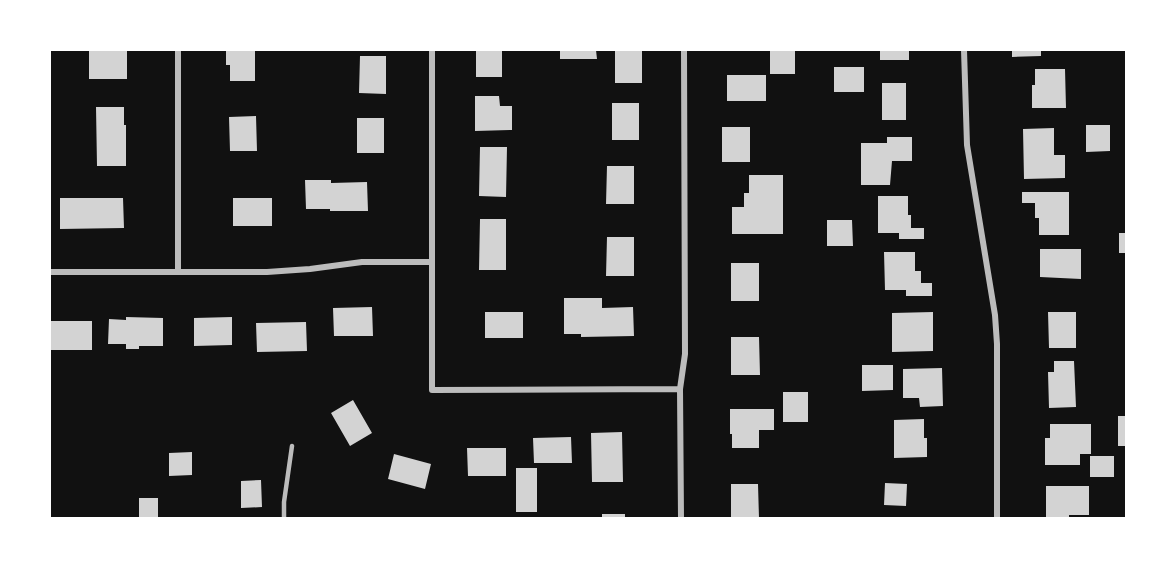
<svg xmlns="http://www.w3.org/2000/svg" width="1176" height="568" font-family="Mulish,sans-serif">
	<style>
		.building { fill: #d3d3d3 }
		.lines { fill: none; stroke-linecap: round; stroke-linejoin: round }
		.service { stroke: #bcbcbc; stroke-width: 4.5 }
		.minor { stroke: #bcbcbc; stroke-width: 6 }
	</style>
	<rect width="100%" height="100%" fill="#111"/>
	<path class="building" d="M89 50H127V79H89Z
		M226 50H255V81H230V65H226Z
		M476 50H502V77H476Z
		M560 50H596L597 59H560Z
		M615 50H642V83H615Z
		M880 50H909V60H880Z
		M1012 50H1041V56L1012 57Z
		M770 51H795V74H770Z
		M360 56H386V94L359 93Z
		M834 67H864V92H834Z
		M1035 69H1065L1066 108H1032V85H1035Z
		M727 75H766V101H727Z
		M882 83H906V120H882Z
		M475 96H499L500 106H512V130L475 131Z
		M612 103H639V140H612Z
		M96 107H124V125H126V166H97Z
		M256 116 257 151H230L229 117Z
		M357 118H384V153H357Z
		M1086 125H1110V151L1086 152Z
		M722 127H750V162H722Z
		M1054 128V155H1065V178L1024 179 1023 129Z
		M887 137H912V161H892L890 185H861V143H887Z
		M480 147H507L506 197 479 196Z
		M607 166H634V204H606Z
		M749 175H783V234H732V207H744V193H749Z
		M305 180H331V183L367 182 368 211H330V209H306Z
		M1022 192H1069V235H1039V218H1035V203H1022Z
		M878 196H908V215H911V228H924V239H899V233H878Z
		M60 198H123L124 228 60 229Z
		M233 198H272V226H233Z
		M480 219H506V270H479Z
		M827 220H852L853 246H827Z
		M1119 233H1126V253H1119Z
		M607 237H634V276H606Z
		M1040 249H1081V279L1040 277Z
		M884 252H915V271H921V283H932V296H906V290H885Z
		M731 263H759V301H731Z
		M564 298H602V308L633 307 634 336 581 337V334H564Z
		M372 307 373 336H334L333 308Z
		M485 312H523V338H485Z
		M933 312V351L892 352V313Z
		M1048 312H1076V348H1049Z
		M126 317 163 318V346H139V349H126V344H108L109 319 126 320Z
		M232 317V345L194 346V318Z
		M50 321H92V350H50Z
		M306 322 307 351 257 352 256 323Z
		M731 337H759L760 375H731Z
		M1054 361H1074L1076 407 1049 408 1048 372H1054Z
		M862 365H893V390L862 391Z
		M942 368 943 406 920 407 919 398H903V369Z
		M783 392H808V422H783Z
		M353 400 372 433 350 446 331 413Z
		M730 409H774V430H759V448H732V434H730Z
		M1118 416H1126V446H1118Z
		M924 419V438H927V457L894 458V420Z
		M1050 424H1091V454H1080V465H1045V438H1050Z
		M622 432 623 482H592L591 433Z
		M571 437 572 463H534L533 438Z
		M467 448H506V476H468Z
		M192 452V475L169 476V453Z
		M394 454 431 464 425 489 388 479Z
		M1090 456H1114V477H1090Z
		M516 468H537V512H516Z
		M261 480 262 507 241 508V481Z
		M885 483 907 484 906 506 884 505Z
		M731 484H758L759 518H731Z
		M1046 486H1089V515H1069V518H1046Z
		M139 498H158V518H139Z
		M602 514H625V518H602Z"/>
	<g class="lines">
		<path class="service" d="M284 518V502L292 446"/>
		<path class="minor" d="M178 50V272
			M432 50V390L680 389
			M964 50 967 145 995 315 997 344V518
			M50 272H267L310 269 362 262H432
			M681 518 680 389 685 354 684 50"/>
	</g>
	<rect width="1176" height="568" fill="none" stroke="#ffffff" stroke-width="102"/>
</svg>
